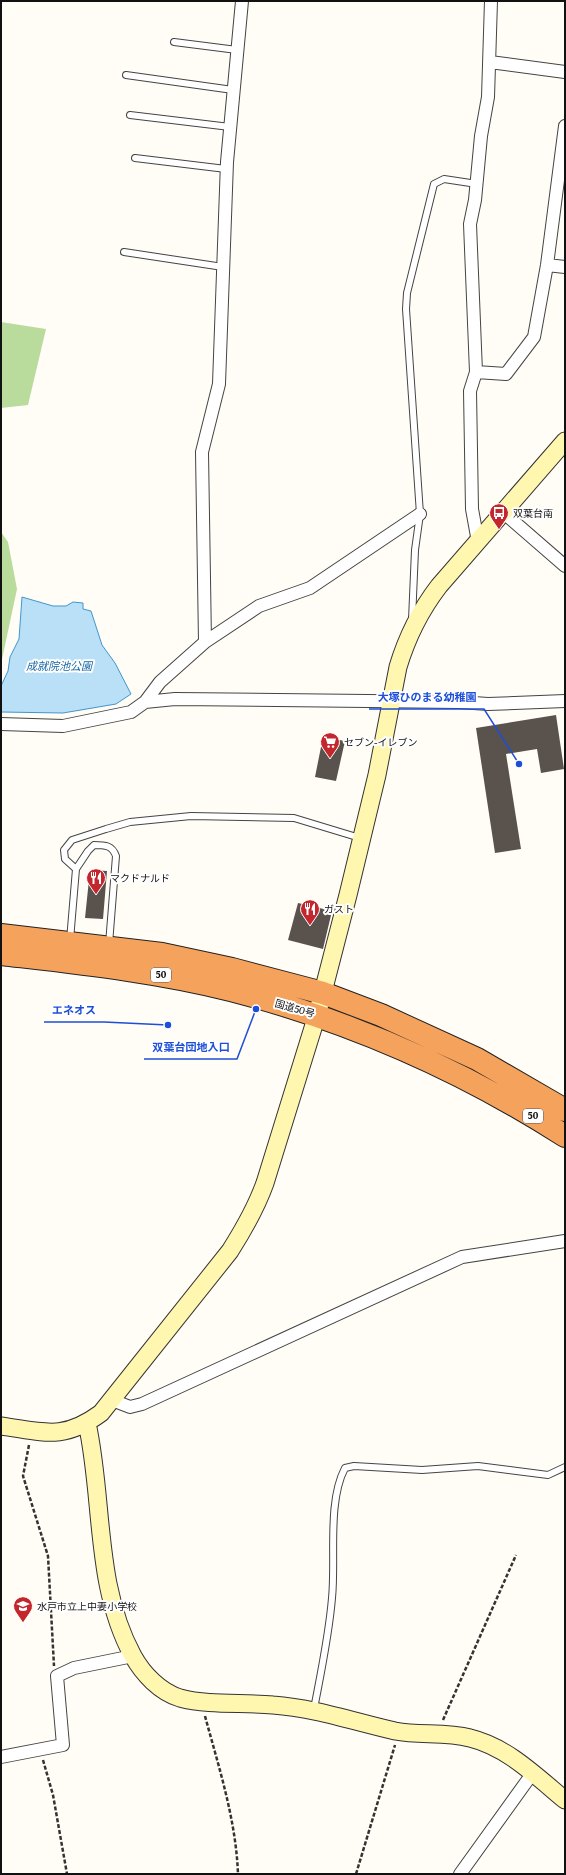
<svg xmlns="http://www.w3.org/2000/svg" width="566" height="1875" font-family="Literata,'Noto Sans JP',serif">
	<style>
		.forest { fill: #b9dc9c }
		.water { fill: #b9e0f7; stroke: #3f96cf }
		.building { fill: #5a524d }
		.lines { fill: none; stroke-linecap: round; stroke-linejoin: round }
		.lane-casing { stroke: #444; stroke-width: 8 }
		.street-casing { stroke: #444; stroke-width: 14 }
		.secondary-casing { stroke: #333; stroke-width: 19 }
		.highway-casing { stroke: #222; stroke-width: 24 }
		.path { stroke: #333; stroke-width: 2.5; stroke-dasharray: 4 2; stroke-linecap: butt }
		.lane { stroke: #fff; stroke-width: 6 }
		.street { stroke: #fff; stroke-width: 12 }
		.secondary { stroke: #fff6b0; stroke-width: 17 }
		.highway { stroke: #f5a25d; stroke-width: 22 }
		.labels { text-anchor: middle; stroke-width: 4; stroke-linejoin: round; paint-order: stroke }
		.shield { fill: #fff; stroke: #585858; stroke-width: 1 }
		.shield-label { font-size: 9px; font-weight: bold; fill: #111 }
		.poi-label { font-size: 10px; fill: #111; stroke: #fff; text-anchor: start }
		.street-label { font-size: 10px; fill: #111; stroke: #fff }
		.water-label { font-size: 11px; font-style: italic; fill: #1768a6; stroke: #fff }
		.leader { fill: none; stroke: #1d4ed8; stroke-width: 1.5 }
		.callout-dot { fill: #1d4ed8; stroke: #fff; stroke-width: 1.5 }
		.callout-label { font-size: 11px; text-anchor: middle; font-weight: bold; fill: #1d4ed8; stroke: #fff; stroke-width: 4; stroke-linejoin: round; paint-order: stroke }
	</style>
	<rect width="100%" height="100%" fill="#fffdf5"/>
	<path class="forest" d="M1 322 46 329 28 405 1 408Z
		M1 532 8 542 17 589 1 664Z"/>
	<path class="water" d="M22 597 53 606H66L73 602 83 603V609L91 611 102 645 115 663 131 694 116 704 63 713 1 712V686L8 671 10 657 19 639Z"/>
	<path class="building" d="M556 715 564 769 541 773 537 749 506 754 521 849 495 853 476 728Z
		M323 737 345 741 336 781 315 777Z
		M90 870 107 871 103 919 85 918Z
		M298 903 332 911 323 949 288 940Z"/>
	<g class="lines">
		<g class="lane-casing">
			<path id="lane" d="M174 42 237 50
				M126 75 233 90
				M130 115 230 127
				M135 158 226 169
				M124 252 223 267
				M412 620 415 550 420 514 406 309 407 293 434 184 444 179 477 184
				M76 869 88 851 94 845C105 845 112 845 116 856L109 944
				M70 940 76 869 65 859 64 850 72 840 106 829 130 822 191 816 294 818 360 838
				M314 1709C321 1672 329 1635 332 1598 336 1559 327 1502 345 1468L354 1466 422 1470 478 1466 548 1475 565 1467"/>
		</g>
		<g class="street-casing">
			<path id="street" d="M490 62 565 72
				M547 265 565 267
				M476 372 506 374 534 337 547 265 565 126
				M504 513 565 566
				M478 542 472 509 470 391 476 372 470 224 475 200 481 136 488 97 491 1
				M205 642 202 452 219 384 227 162 242 1
				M145 702 175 699 459 702 488 704 565 701
				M1 724 63 726 131 712 145 702 160 682 205 642 259 606 310 588 420 514
				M112 1400 130 1407 142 1404 462 1257 565 1241
				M1 1757 63 1745 57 1676 74 1668 133 1656
				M460 1874 532 1774"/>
		</g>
		<g class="secondary-casing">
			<path id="secondary" d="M87 1423C104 1500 94 1585 133 1656 143 1674 160 1692 180 1698 210 1706 243 1702 273 1705 315 1708 355 1722 395 1731 420 1736 445 1731 470 1738 507 1747 536 1776 565 1800
				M1 1426C44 1432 63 1441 101 1413L230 1251C244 1229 256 1208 265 1183L317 1015 348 895 377 775 398 667C407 637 419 612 439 586L565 441"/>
		</g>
		<g class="highway-casing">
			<path id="highway" d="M1 935 162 954 232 969 323 993 381 1015 477 1059 565 1110
				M1 954C78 963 156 971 231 990 350 1021 462 1070 565 1136"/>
		</g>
		<path class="path" d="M29 1445 23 1476 48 1556 54 1666
			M205 1716C219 1768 236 1820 238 1874
			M443 1720 516 1555
			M43 1760 53 1795 67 1874
			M356 1874 395 1745"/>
		<use href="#lane" class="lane"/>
		<use href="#street" class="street"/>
		<use href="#secondary" class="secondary"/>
		<use href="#highway" class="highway"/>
	</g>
	<defs>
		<g id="bus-pin" transform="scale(1)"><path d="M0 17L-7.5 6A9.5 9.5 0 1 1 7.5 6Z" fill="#c4262e" stroke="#fff"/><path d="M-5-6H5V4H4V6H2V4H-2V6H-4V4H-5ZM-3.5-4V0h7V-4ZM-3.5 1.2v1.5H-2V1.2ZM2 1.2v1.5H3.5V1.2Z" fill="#fff"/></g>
		<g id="supermarket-pin" transform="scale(1)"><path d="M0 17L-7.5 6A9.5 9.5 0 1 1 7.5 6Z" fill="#c4262e" stroke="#fff"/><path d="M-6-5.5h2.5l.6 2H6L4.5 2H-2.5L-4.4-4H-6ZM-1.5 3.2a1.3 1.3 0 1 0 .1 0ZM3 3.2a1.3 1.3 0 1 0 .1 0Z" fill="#fff"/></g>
		<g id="restaurant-pin" transform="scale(1)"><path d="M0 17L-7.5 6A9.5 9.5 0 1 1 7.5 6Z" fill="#c4262e" stroke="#fff"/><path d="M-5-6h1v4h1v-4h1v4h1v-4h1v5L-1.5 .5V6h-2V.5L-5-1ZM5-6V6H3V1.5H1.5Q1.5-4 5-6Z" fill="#fff"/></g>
		<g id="school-pin" transform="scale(1)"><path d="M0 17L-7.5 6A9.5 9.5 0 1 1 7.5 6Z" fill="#c4262e" stroke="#fff"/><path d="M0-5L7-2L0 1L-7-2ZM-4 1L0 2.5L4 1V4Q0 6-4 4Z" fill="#fff"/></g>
	</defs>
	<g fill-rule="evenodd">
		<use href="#bus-pin" x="499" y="513"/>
		<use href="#supermarket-pin" x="330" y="742"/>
		<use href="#restaurant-pin" x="96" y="878"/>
		<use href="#restaurant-pin" x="310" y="909"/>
		<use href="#school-pin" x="23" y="1606"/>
	</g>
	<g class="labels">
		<g class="shield">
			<rect x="151" y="968" width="20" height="14" rx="3"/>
			<rect x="523" y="1109" width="20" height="14" rx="3"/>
		</g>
		<g class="shield-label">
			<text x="161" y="978">50</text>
			<text x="533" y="1119">50</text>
		</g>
		<g class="poi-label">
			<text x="513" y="517">双葉台南</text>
			<text x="344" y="746">セブン-イレブン</text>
			<text x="110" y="882">マクドナルド</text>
			<text x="324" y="913">ガスト</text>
			<text x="37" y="1610">水戸市立上中妻小学校</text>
		</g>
		<g class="street-label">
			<text transform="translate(295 1008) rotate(16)" y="4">国道50号</text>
		</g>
		<g class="water-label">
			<text x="59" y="670">成就院池公園</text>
		</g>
	</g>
	<path class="leader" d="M519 764L484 709H369M168 1025L104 1022H44M256 1009L237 1059H144"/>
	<g class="callout-dot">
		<circle cx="519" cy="764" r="4"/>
		<circle cx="168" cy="1025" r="4"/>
		<circle cx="256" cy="1009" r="4"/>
	</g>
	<g class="callout-label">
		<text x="427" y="701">大塚ひのまる幼稚園</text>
		<text x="74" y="1014">エネオス</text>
		<text x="191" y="1051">双葉台団地入口</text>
	</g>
	<rect width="566" height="1875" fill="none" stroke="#111111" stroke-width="4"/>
</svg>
